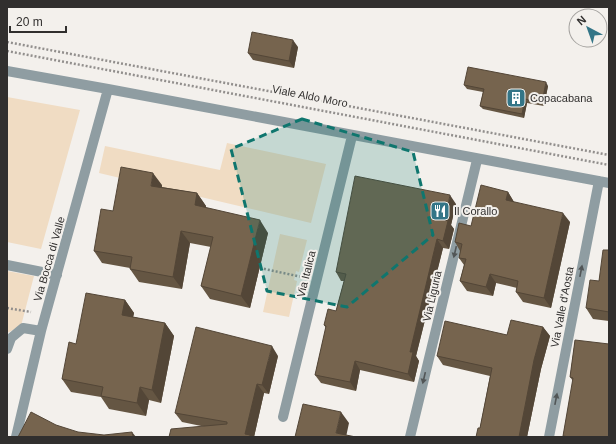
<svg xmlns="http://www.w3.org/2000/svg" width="616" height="444" font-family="Helvetica,sans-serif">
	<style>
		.green { fill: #f0dcc3 }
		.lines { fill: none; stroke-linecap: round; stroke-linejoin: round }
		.path { stroke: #928f8d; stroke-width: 2.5; stroke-dasharray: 2 2; stroke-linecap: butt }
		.minor { stroke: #8f9da2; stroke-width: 10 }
		.wall { fill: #655643 }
		.shaded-wall { fill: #534637 }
		.building { fill: #76644e; stroke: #534637 }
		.oneway { fill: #525657 }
		.marked { fill: #0f766e; fill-opacity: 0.2; stroke: #0f766e; stroke-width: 3; stroke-dasharray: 8 5; stroke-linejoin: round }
		.labels { text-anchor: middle; stroke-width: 4; stroke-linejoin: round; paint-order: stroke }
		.street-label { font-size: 11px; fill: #312f2e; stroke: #f3f0ec }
		.poi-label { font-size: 11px; fill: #312f2e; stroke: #f3f0ec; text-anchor: start }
	</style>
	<rect width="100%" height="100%" fill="#f3f0ec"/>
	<path class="green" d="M7 97 80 110 41 249 7 242Z
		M227 143 326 164 311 223 99 173 105 146 220 170Z
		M280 234 307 240 299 272 296 271 294 280 297 281 289 317 263 312Z
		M7 271 34 276 21 326 7 333Z"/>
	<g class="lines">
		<path class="path" d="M7 42 609 155
			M7 51 609 165
			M260 268 302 277
			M7 308 31 312"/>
		<path class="minor" d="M7 71 108 89 609 183
			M7 265 57 275
			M7 349 11 338 23 328 41 331
			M283 417 352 136
			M16 437 41 331 108 89
			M410 437 477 160
			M549 437 599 181"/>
	</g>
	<path class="wall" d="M298 47 294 68 253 60 248 53Z
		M464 85 548 86 544 106 527 103 524 118 483 109 480 106 483 92 467 89Z
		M162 185V187L197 193 206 206V208L268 233 250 308 210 299 201 286 211 247 190 243 182 289 139 282 130 269V268L102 263 94 251 113 211Z
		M508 192 514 202 570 222 551 308 523 302 516 292 517 288 496 283 493 296 467 291 460 281 464 265 459 258 460 251 455 242 471 226Z
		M456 204 451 225 454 229 449 249 443 248 416 356 419 361 414 382 360 370 356 391 321 383 315 375 326 328 324 325 336 311 344 281H341L336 272Z
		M609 250V321L593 319 586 308 599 281Z
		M125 300 134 313 133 317 165 323 174 336 161 403 149 400 146 416 109 409 101 397 71 392 62 379 76 344Z
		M543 327 550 336 541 369 527 437H476L480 428 490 376 443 365 437 356 507 335Z
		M575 340 609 437H564L563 436 573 381 570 377Z
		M278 356 269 394 264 393 254 437 182 422 175 413Z"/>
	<path class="shaded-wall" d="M293 40 298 47 294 68 289 61Z
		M546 82 548 86 544 106 542 103Z
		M525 99 527 103 524 118 522 114Z
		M153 173 162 185 160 198 151 186Z
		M508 192 514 202 512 210 506 200Z
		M197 193 206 206 204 218 195 205Z
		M450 195 456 204 451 225 454 229 449 249 443 241 445 220Z
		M563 213 570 222 551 308 544 298Z
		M260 220 268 233 250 308 241 296Z
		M181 231 190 243 182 289 173 277Z
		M437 239 443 248 416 356 419 361 414 382 408 374 410 352Z
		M490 274 496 283 493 296 486 287Z
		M125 300 134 313 131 327 122 315Z
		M165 323 174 336 161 403 152 390Z
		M543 327 550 336 541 369 527 437H519L534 360Z
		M272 346 278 356 269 394 262 385Z
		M355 361 360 370 356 391 350 382Z
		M257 384 264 393 254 437H247L245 434Z
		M140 387 149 400 146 416 137 403Z
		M341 412 349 423 346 437 336 433Z
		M132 432 136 437H133Z"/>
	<path class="building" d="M252 32 293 40 289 61 248 53Z
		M468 67 546 82 542 103 525 99 522 114 480 106 484 89 464 85Z
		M121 167 153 173 151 186 197 193 195 205 260 220 241 296 201 286 213 237 181 231 173 277 130 269 132 257 94 251 101 209 113 211Z
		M355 176 450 195 445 220 448 221 443 241 437 239 410 352H413L408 374 355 361 350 382 315 375 326 326 324 325 328 309 336 311 346 274 336 272Z
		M481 185 508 192 506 200 563 213 544 298 516 292 518 281 490 274 486 287 460 281 466 259 459 258 462 244 455 242 459 223 471 226Z
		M603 250H609V312L586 308 590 280 599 281Z
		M86 293 125 300 122 315 165 323 152 390 140 387 137 403 101 396 103 387 62 379 69 342 76 344Z
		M511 320 543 327 534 360 519 437H476L478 428H480L492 368 437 356 445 321 507 335Z
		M196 327 272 346 262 385 257 384 245 434 250 435V437H169L171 429 227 424V422L175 413Z
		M575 340 609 344V437H570L563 436 573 378 570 377Z
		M303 404 341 412 336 433 356 437H295Z
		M31 412 56 425 78 432 104 435 132 432 133 437H18Z"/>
	<defs><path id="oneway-solid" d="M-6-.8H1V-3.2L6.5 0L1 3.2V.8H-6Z"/></defs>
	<g class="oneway">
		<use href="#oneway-solid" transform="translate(455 252) rotate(103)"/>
		<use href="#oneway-solid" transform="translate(581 271) rotate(-79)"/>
		<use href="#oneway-solid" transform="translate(424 378) rotate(103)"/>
		<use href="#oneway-solid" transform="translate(556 399) rotate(-79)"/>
	</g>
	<path class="marked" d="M302 119 413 152 433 235 347 307 267 291 231 149Z"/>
	<defs>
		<g id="building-square" transform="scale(1)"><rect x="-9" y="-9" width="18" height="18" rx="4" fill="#337587" stroke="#f3f0ec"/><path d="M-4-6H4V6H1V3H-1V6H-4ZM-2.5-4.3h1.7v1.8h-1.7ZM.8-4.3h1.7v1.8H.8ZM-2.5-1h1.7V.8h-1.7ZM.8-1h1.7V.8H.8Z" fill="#fff"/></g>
		<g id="restaurant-square" transform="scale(1)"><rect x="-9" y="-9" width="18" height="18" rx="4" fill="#337587" stroke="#f3f0ec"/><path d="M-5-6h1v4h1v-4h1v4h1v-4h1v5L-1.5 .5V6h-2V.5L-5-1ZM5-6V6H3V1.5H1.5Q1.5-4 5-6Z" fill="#fff"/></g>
	</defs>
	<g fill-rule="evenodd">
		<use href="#building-square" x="516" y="98"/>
		<use href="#restaurant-square" x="440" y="211"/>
	</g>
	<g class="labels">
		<g class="street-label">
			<text transform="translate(310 96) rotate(11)" y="4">Viale Aldo Moro</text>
			<text transform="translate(49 259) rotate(-74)" y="4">Via Bocca di Valle</text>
			<text transform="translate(306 274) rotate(-76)" y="4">Via Italica</text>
			<text transform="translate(432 296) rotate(-77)" y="4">Via Liguria</text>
			<text transform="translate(562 307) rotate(-79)" y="4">Via Valle d'Aosta</text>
		</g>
		<g class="poi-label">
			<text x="530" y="102">Copacabana</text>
			<text x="454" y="215">Il Corallo</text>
		</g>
	</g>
	<rect width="616" height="444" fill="none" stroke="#312f2e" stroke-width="16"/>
	<g transform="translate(588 28) rotate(319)"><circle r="19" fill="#f3f0ec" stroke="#a5a3a0"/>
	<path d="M0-3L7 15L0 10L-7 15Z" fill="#337587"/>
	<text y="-6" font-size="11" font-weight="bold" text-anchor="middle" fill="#312f2e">N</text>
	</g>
	<path d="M10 26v6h56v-6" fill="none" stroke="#312f2e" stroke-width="2"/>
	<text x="16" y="26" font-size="12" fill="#312f2e" stroke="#f3f0ec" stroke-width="3" paint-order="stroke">20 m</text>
</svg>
